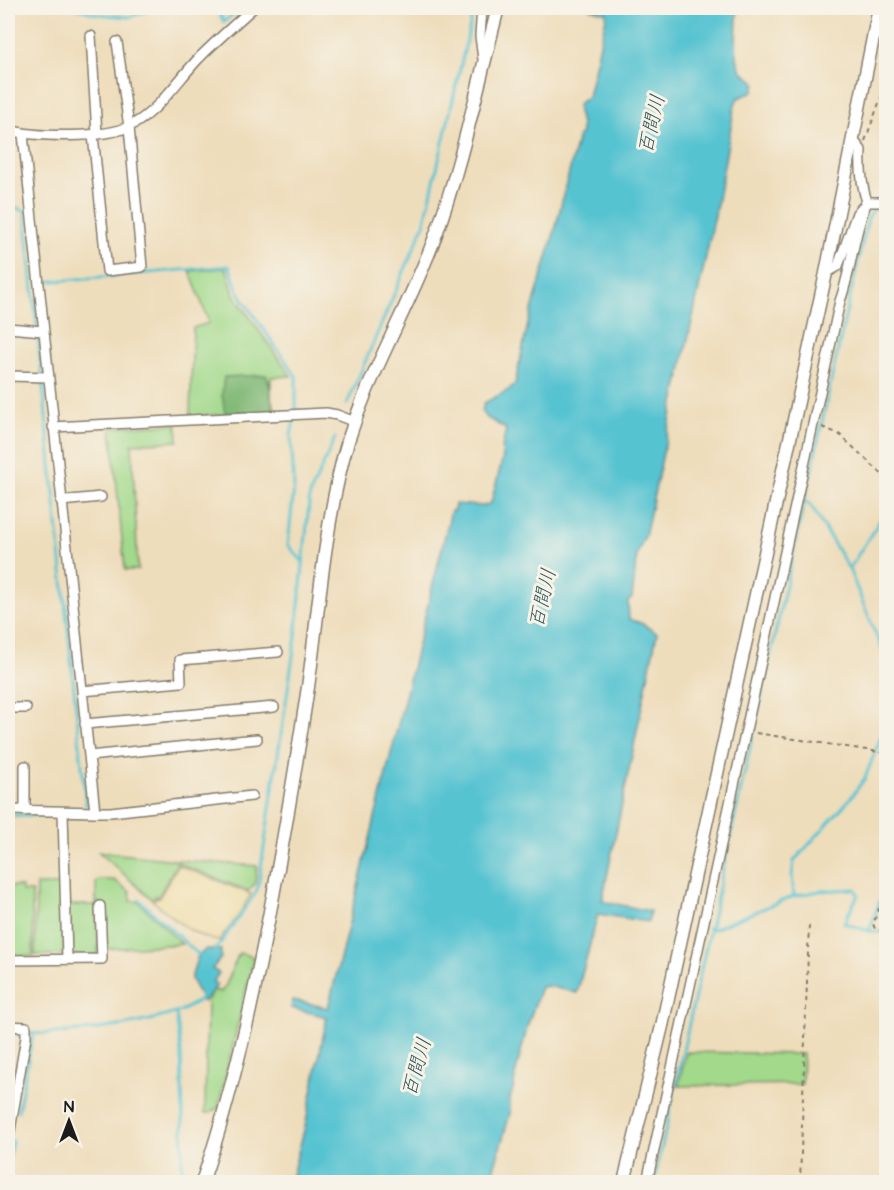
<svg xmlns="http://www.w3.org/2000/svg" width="894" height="1190" font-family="'Architects Daughter','Klee One',sans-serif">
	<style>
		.green { fill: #a2d98b; stroke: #5f7a54; stroke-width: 1.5; fill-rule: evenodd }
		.forest { fill: #81b977; stroke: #4e6a4a; stroke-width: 1.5 }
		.sand { fill: #eeda9e; stroke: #857b5d; stroke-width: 1.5 }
		.water { fill: #57c3d1; stroke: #3a7076; stroke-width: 1.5 }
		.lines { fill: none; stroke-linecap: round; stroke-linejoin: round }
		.stream { stroke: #57c3d1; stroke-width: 3 }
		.minor-casing { stroke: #857c6c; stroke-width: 12 }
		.tertiary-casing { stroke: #857c6c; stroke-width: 15 }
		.path { stroke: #857c6c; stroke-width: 2; stroke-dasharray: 4.5 4.5; stroke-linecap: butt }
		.minor { stroke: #fff; stroke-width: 9 }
		.tertiary { stroke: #fff; stroke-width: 12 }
		.labels { text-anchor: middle; stroke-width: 6; stroke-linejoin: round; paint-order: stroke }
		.water-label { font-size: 20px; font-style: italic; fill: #31565b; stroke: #f7f3e8 }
	</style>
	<rect width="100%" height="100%" fill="#f7f3e8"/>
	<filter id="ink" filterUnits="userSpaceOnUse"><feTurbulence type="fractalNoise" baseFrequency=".0167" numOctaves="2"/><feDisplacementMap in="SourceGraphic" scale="12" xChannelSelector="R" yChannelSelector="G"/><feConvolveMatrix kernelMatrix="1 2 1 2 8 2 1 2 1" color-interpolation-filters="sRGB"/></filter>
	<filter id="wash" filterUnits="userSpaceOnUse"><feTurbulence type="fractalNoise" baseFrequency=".008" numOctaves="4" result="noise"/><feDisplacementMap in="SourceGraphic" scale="24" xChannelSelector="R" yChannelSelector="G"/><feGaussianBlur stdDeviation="1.35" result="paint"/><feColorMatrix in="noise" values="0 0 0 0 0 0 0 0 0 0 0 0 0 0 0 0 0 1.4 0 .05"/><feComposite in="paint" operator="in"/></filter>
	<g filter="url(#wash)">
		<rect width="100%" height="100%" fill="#edb"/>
		<path class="green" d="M226 268 234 295 291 376 271 377V400L277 413 190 416 193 328 209 323 190 271ZM270 381V400L222 394Z
			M177 424 178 441 132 444 138 570H125L111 427Z
			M99 852 176 860V865L158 897 155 896 153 900Z
			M178 860 257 866 255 884 248 891 178 863Z
			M99 880H114L130 892 131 901 139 902 182 944 105 949 103 903H96V882Z
			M36 885H62L64 953 61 955H35Z
			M8 886 22 887V892H32L33 956 8 955Z
			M69 905H97L98 952 96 955H71L70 952Z
			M239 953 254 957 218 1108 210 1113H205L207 1000 215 990 221 992 226 985Z
			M686 1052 803 1054 802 1084 678 1086Z"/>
		<path class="forest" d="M266 375C272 386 269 399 275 411L225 413 222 394 224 377Z"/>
		<path class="sand" d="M178 865 251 894 239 915 219 941C191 936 175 919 153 901L156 897 159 898Z"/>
		<path class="water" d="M588 8H740L737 15C737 29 733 60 742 71 745 76 752 78 756 83L753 92 738 98 735 104 715 215 645 536 637 554 632 598 628 602 629 619 643 624 657 633 602 901 650 911 648 922 598 914 577 993 548 986 541 987 528 1024 515 1075 514 1086 510 1098V1114L490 1182H290L305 1127 327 1017 291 1008 293 1000 328 1008 451 511 454 510 455 504 484 506 491 503 503 457 502 448 506 429 487 418 482 411 484 403 507 391 515 384 528 324 556 226 578 136 581 134V124L577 107 580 102 588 97 607 13Z
			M206 949 221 950V958L212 969 219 973 213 982 217 985 203 1002 191 979 197 958Z"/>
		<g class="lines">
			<path class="stream" d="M75 8 97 14 129 17 156 8
				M216 8 224 22 240 8
				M8 205 25 211 86 805
				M42 282 229 266 237 289 246 304 296 376V408L291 436 294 487 288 545 302 561
				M347 404 424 225 474 8
				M804 502 810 504 849 569 886 659
				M849 569 886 511
				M878 640 886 639
				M8 815 81 816
				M794 896 792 876 794 861 849 800 865 778 886 724
				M139 900 201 957
				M708 928 713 929 794 896 820 891 855 889 858 895 844 923 869 931 886 933
				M869 931 886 884
				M215 951 255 894 258 887 296 636 310 494 335 438
				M176 1013 181 1051 183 1117 182 1182
				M8 1033C54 1036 130 1028 175 1013 185 1010 195 1003 203 997
				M18 1111 33 1034
				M8 1166 12 1141
				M654 1182 845 318 868 218 878 204"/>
		</g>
	</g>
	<g filter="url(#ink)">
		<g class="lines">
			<g class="minor-casing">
				<path id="minor" d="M482 8 480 36 483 59
					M91 36 97 134
					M8 130C35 137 105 139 130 126 158 112 177 81 199 58 216 41 235 24 253 8
					M93 135 107 271 142 267 129 127 117 42
					M826 273 838 266 857 213 867 202H886
					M8 328 43 331
					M8 376 48 377
					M53 427 326 413 337 415 355 422
					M61 501 101 497
					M82 691 181 682 180 660 278 652
					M8 708H26
					M85 724 274 707
					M89 756 257 739
					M25 766V811
					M8 810 95 812 23 134
					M63 812 67 959
					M95 812H111L252 796
					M8 960 102 959 100 906
					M8 1026 26 1027V1037L8 1142
					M647 1182 840 301C852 269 853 233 867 202 861 184 860 168 861 150L854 141"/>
			</g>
			<g class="tertiary-casing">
				<path id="tertiary" d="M202 1182C221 1129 235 1073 248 1018 273 908 291 798 308 687 318 616 323 545 339 475 356 394 406 316 435 237 462 163 478 84 498 8
					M624 1182 662 1026 826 273 879 8"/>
			</g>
			<path class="path" d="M865 141 886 84
				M822 427 839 434 886 478
				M756 733 886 753
				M886 891 873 924 875 929 886 930
				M800 1182 809 924"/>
			<use href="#minor" class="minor"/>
			<use href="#tertiary" class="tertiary"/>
		</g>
	</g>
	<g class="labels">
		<g class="water-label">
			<text transform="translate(651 124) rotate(-77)" y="7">百間川</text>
			<text transform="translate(542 598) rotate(-77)" y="7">百間川</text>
			<text transform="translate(416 1067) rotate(-74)" y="7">百間川</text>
		</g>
	</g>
	<rect width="894" height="1190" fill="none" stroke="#f7f3e8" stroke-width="30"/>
	<g transform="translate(69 1121)" stroke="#f7f3e8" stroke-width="4.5" paint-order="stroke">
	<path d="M0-4.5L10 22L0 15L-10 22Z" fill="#1c1c1c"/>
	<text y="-9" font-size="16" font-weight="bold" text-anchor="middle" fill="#1c1c1c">N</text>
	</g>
</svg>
